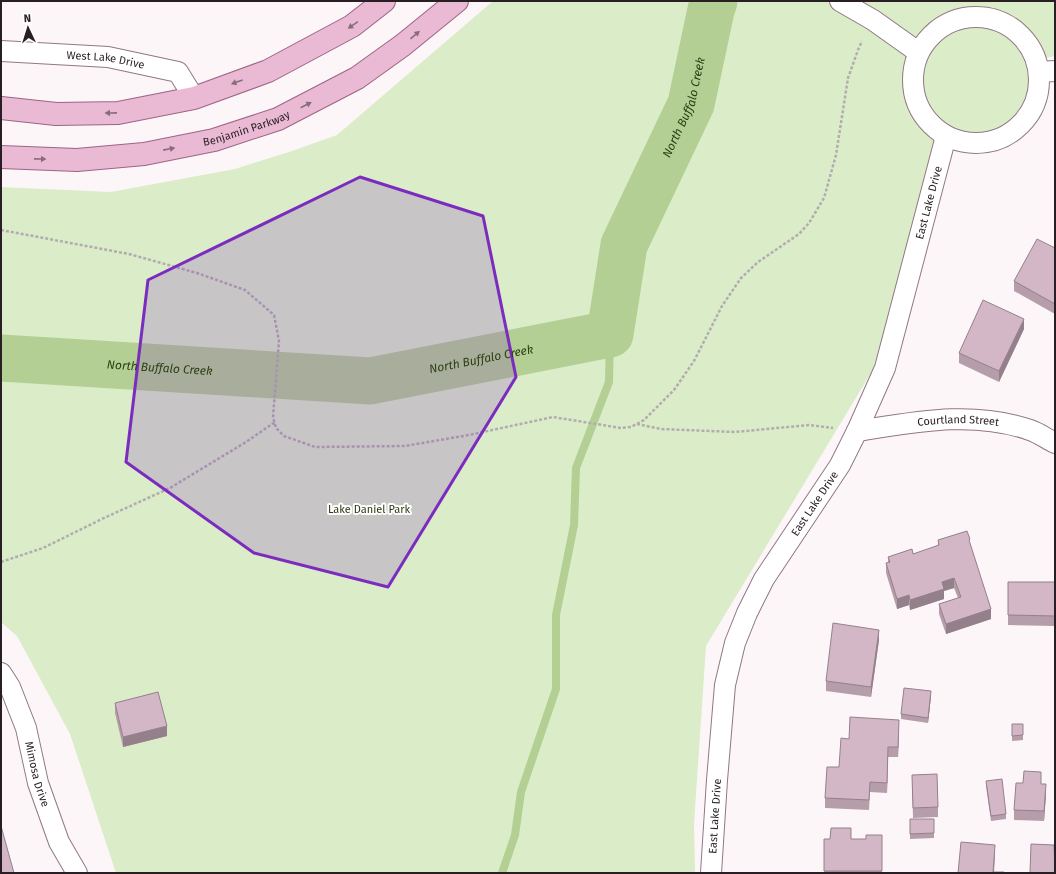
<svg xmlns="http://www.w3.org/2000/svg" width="1056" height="874" font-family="'Fira Sans',sans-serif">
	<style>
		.green { fill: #dbecc8 }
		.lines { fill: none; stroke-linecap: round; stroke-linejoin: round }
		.stream { stroke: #b3cf93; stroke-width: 8 }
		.river { stroke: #b3cf93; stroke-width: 47 }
		.street-casing { stroke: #917784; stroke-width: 22 }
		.primary-casing { stroke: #9d6483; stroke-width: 24 }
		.path { stroke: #b3acaf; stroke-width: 2.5; stroke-dasharray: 3 2; stroke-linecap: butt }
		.street { stroke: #fff; stroke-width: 20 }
		.primary { stroke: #eab9d4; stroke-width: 22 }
		.wall { fill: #b69daa }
		.shaded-wall { fill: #94808b }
		.building { fill: #d4b7c6; stroke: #94808b }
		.oneway { fill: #896c7c }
		.marked { fill: #7b2cbf; fill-opacity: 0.2; stroke: #7b2cbf; stroke-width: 3; stroke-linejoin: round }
		.labels { text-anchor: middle; stroke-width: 4; stroke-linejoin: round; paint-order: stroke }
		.street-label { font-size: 11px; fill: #281e23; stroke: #fff }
		.park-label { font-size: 11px; fill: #2a3b10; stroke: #fff }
		.water-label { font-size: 12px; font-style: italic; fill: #2d3f14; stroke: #fff }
	</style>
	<rect width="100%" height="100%" fill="#fcf6f9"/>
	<path class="green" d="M493 1H1055V56L1045 58 1026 101 1010 123 978 136 947 126 877 363 706 646 694 824 695 873H116L70 734 17 636 1 622V187L111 192 235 169 292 151 337 135Z"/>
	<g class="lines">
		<path class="stream" d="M502 873 515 835 521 792 556 689V615L574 525 576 468 609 382 610 334"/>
		<path class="river" id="s1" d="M1 358 370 381 610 334 624 245 691 104 711 10 714 1"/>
		<g class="street-casing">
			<g id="street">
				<path d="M840 1 873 20 918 52"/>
				<circle cx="976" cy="80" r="63"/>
				<path id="s2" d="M1 51 108 57 178 72 194 98"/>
				<path d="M1039 72 1055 71"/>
				<path id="s3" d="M857 431C915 422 973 410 1030 430 1039 433 1047 439 1055 443"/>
				<path id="s4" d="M1 673 10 687 26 728 38 783 59 842 77 873"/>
				<path id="s5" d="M711 873 717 780 725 685 735 643 747 613 764 579 840 465 857 431 885 368 946 136"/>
			</g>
		</g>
		<g class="primary-casing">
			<g id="primary">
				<path d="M1 108 56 114 118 113 194 98 268 71 352 26 384 1"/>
				<path id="s6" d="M1 157 77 160 144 154 214 140 278 119 357 78 403 45 457 1"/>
			</g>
		</g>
		<path class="path" d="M1 230 129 254 197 273 245 290 274 315 279 341 273 417 276 428 284 436 315 447 405 446 469 435 553 417 621 428 631 427 644 420 674 390 694 361 722 306 741 278 758 262 799 234 809 223 824 198 836 155 848 78 858 50 862 41
			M637 424 661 429 735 432 809 425 833 428
			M1 562 43 548 104 518 170 488 246 442 275 422"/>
		<use href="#street" class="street"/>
		<use href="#primary" class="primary"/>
	</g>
	<path class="wall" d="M1055 248V314L1014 291V281Z
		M1024 329 999 382 959 363V353Z
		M938 540 970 544 991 619 946 634 939 614V604L958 598 954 588 944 591V599L910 610 909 605 897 609 886 573V563H888V557L913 554 938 546Z
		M1008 582H1055V626L1008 625Z
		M879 640 871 697 826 691V681Z
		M931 696 928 723 901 719V714Z
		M115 703 167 736 123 747 115 713Z
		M1012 724H1023V740L1012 741Z
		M899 730 898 757H888L887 793 870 792 869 810 825 808V798L839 767 849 739Z
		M986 781 1006 814V819L991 821 986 786Z
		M1041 784 1046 794 1044 821 1014 820V810Z
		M912 785 938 807V817L913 818Z
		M910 819H934V838L910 839Z
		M882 835V873H824V839H866Z"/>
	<path class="shaded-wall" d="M1024 319V329L999 382V371Z
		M954 578V588L944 591V599L910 610V600L942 582Z
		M909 595V605L897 609V599Z
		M991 609V619L946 634V624Z
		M879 630V640L871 697V687Z
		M931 691V696L928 723V718Z
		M899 720V730L898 757V747Z
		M167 726V736L123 747V737Z
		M888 747V757L887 793V783Z
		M1046 784V794L1044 821V811Z
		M995 845V855L994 873H993Z"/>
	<path class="building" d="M1037 239 1055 248V304L1014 281Z
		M983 300 1024 319 999 371 959 353Z
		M967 531 970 539 969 540 991 609 946 624 939 604 961 597 954 578 942 582 944 589 910 600 909 595 897 599 886 563 890 562 888 557 912 549 913 554 939 545 938 540Z
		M1008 582H1055V616L1008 615Z
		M833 623 879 630 871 687 826 681Z
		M904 688 931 691 928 718 901 714Z
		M158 692 167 726 123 737 115 703Z
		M850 717 899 720 898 747H888L887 783 870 782 869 800 825 798 827 767H839L841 738 849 739Z
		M1012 724H1023V735L1012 736Z
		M1024 771 1041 772V784H1046L1044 811 1014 810 1016 783H1023Z
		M937 774 938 807 913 808 912 775Z
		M1002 779 1006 814 991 816 986 781Z
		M910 819H934V833L910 834Z
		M1 826 14 873H1Z
		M831 828H851V839H866V835H882V871H824V839H830Z
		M961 842 995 845 993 872H1004V873H958Z
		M1031 844 1054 845 1055 873H1030Z"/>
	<defs><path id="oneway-solid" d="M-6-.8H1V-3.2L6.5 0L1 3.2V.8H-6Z"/></defs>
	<g class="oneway">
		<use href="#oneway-solid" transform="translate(353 25) rotate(145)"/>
		<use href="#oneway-solid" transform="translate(415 35) rotate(-40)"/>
		<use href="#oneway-solid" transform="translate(237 82) rotate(160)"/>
		<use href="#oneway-solid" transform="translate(306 105) rotate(-27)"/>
		<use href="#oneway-solid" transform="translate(111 113) rotate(179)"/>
		<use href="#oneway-solid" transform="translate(169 149) rotate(-11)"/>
		<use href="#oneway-solid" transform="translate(40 159) rotate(1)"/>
	</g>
	<path class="marked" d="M360 177 483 216 516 377 388 587 254 553 126 462 148 280Z"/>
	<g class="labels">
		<g class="street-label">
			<text dy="4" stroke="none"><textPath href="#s2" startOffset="105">West Lake Drive</textPath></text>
			<text dy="4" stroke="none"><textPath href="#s6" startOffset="249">Benjamin Parkway</textPath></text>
			<text dy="4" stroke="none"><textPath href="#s5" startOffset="717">East Lake Drive</textPath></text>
			<text dy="4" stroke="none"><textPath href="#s3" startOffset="102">Courtland Street</textPath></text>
			<text dy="4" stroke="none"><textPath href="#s5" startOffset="393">East Lake Drive</textPath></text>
			<text dy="4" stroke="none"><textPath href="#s4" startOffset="108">Mimosa Drive</textPath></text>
			<text dy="4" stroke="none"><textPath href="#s5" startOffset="57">East Lake Drive</textPath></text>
		</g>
		<g class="park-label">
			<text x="369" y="513">Lake Daniel Park</text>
		</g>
		<g class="water-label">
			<text dy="4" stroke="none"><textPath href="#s1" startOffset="855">North Buffalo Creek</textPath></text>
			<text dy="4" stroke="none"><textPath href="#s1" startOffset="483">North Buffalo Creek</textPath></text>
			<text dy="4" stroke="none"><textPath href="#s1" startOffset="159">North Buffalo Creek</textPath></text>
		</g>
	</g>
	<rect width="1056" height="874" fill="none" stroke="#281e23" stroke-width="4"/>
	<g transform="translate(28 28) rotate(356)" stroke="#ffffff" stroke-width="3" paint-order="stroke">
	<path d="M0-3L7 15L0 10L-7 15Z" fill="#281e23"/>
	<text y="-6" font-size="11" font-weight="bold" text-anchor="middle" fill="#281e23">N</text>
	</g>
</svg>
